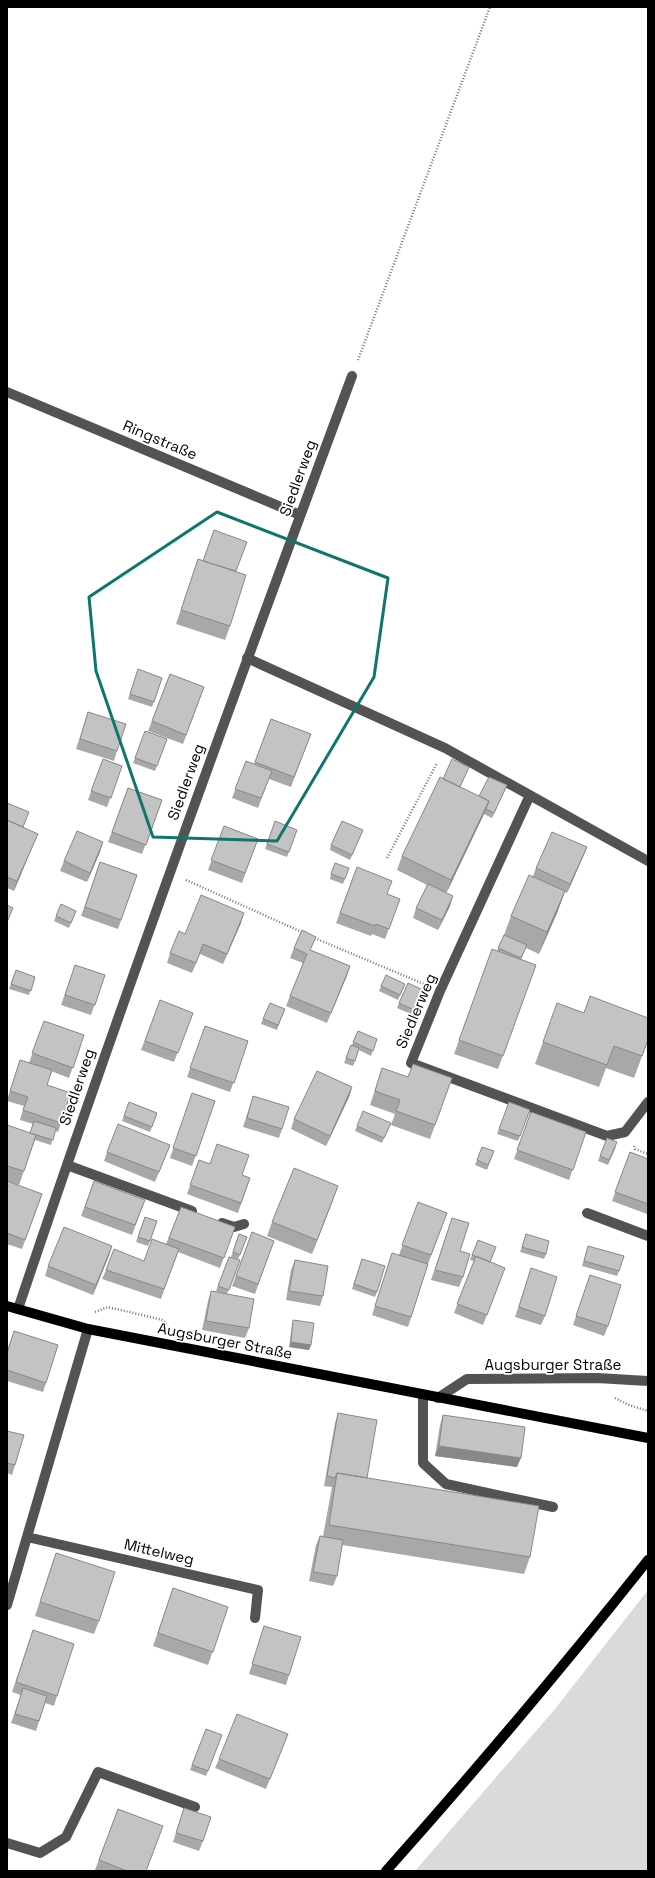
<svg xmlns="http://www.w3.org/2000/svg" width="655" height="1878" font-family="'Space Grotesk',sans-serif">
	<style>
		.green { fill: #dadada }
		.lines { fill: none; stroke-linecap: round; stroke-linejoin: round }
		.path { stroke: #757575; stroke-width: 2.5; stroke-dasharray: 1 2; stroke-linecap: butt }
		.minor { stroke: #535353; stroke-width: 10 }
		.major { stroke: #000; stroke-width: 10 }
		.wall { fill: #a8a8a8 }
		.shaded-wall { fill: #888 }
		.building { fill: #c3c3c3; stroke: #888 }
		.marked { fill: none; stroke: #0f766e; stroke-width: 3; stroke-linejoin: round }
		.labels { text-anchor: middle; stroke-width: 3.5; stroke-linejoin: round; paint-order: stroke }
		.street-label { font-size: 15px; fill: #000; stroke: #fff }
	</style>
	<rect width="100%" height="100%" fill="#fff"/>
	<path class="green" d="M648 1590V1871H415L555 1709Z"/>
	<g class="lines">
		<path class="path" d="M358 360 490 7
			M387 858 437 763
			M186 880 304 933
			M312 937 424 984
			M634 1146 635 1149 648 1154
			M95 1312 108 1307 163 1320 167 1326
			M615 1398 629 1405 648 1411"/>
		<path class="minor" d="M7 392 300 515
			M247 658 445 748 648 861
			M530 795 440 991 411 1063 607 1136 625 1132 648 1102
			M67 1165 192 1211
			M587 1213 648 1236
			M222 1223 234 1227 244 1224
			M18 1309C123 996 237 686 352 376
			M423 1395V1463L446 1484 553 1507
			M438 1398 467 1379 597 1378 648 1381
			M27 1537 258 1590 255 1618
			M7 1605 88 1329
			M7 1843 40 1853 66 1837 98 1772 195 1807"/>
		<path class="major" d="M7 1306 88 1329 648 1438
			M386 1871C476 1770 564 1666 648 1560"/>
	</g>
	<path class="wall" d="M198 559 236 571 230 626 225 640 176 624Z
		M138 669 162 678 152 707 128 699Z
		M170 674 204 687 183 744 148 731Z
		M88 712 117 751 114 761 76 749Z
		M271 719 311 734 291 787 269 779 258 808 232 798 246 761 254 764Z
		M145 731 167 739 155 771 133 763Z
		M103 759 122 766 107 807 88 800Z
		M467 772 460 787 479 796 507 785 492 818 484 814 446 893 450 906 438 930 413 918 416 908 427 885 397 870 402 856 443 779Z
		M128 788 162 800 142 854 108 842Z
		M7 803 34 843 14 891 7 888Z
		M275 821 297 830 287 857 265 849Z
		M224 826 258 839 242 883 208 870Z
		M361 835 350 860 330 850 331 845Z
		M587 847 583 857 567 893 565 892 557 913 539 954 526 948 521 959 536 965 498 1069 454 1054 492 949 497 951 504 935 511 916 533 876 536 868Z
		M100 852 87 882 60 871 64 861Z
		M100 862 137 875 118 929 81 916Z
		M357 867 387 894 400 899 385 939 372 934 371 936 336 923Z
		M349 868 343 884 330 879 331 874Z
		M56 916H74L69 928 54 921Z
		M241 923 223 964 200 954 192 973 167 963 170 953 185 934Z
		M294 948 311 950 350 966 327 1023 286 1006 303 963 290 958Z
		M75 965 105 975 91 1015 61 1005Z
		M16 970 35 977 29 995 9 989Z
		M405 984 398 1000 379 991 381 986Z
		M422 995 413 1015 397 1008 399 1003Z
		M590 996 648 1040 634 1078 606 1068 599 1087 535 1064 557 1003 584 1013Z
		M160 1000 193 1013 174 1062 141 1050Z
		M285 1009 277 1030 261 1024 263 1019Z
		M44 1021 84 1035 69 1078 51 1071 47 1085 61 1123 58 1132 55 1131 51 1145 35 1140 19 1185 7 1181V1125L30 1133 33 1124 20 1120 24 1106 7 1101V1100L20 1060 29 1063Z
		M205 1026 248 1041 230 1092 187 1077Z
		M358 1031 377 1039 371 1056 359 1050 353 1066 344 1063 351 1045H352Z
		M382 1068 408 1077 452 1078 430 1139 391 1125 395 1114 370 1105Z
		M352 1087 349 1097 326 1146 291 1129 294 1119Z
		M192 1093 215 1101 192 1166 170 1158Z
		M253 1096 282 1129 279 1138 243 1127Z
		M129 1102 157 1113 150 1132 122 1121Z
		M509 1102 530 1110 518 1141 497 1134Z
		M531 1112 586 1132 569 1180 514 1159Z
		M391 1123 382 1143 355 1131 357 1126Z
		M607 1138 616 1147 608 1165 598 1161Z
		M170 1145 155 1182 104 1161 107 1152Z
		M482 1147 494 1151 487 1170 475 1165Z
		M630 1152 648 1159V1213L647 1214 612 1201Z
		M199 1160 250 1178 238 1213 187 1194Z
		M7 1181 42 1194 22 1249 7 1244Z
		M94 1181 145 1200 132 1235 81 1216Z
		M333 1200 312 1254 267 1236 272 1222Z
		M418 1202 447 1213 428 1264 408 1327 372 1315 392 1253 399 1255Z
		M181 1207 235 1227 220 1268 178 1252 161 1299 102 1279 106 1270 144 1261 166 1244Z
		M145 1217 157 1221 148 1246 136 1242Z
		M452 1218 460 1251 463 1277 459 1287 431 1280Z
		M252 1232 274 1241 255 1294 232 1286Z
		M239 1234 247 1237 238 1259 231 1257Z
		M526 1234 546 1254 544 1259 520 1252Z
		M478 1240 490 1262 505 1268 483 1325 454 1313 474 1261 470 1260Z
		M112 1246 93 1295 45 1276 48 1266Z
		M588 1246 619 1271 617 1276 582 1266Z
		M229 1257 240 1260 227 1294 249 1328 245 1338 202 1330 208 1301 211 1291 222 1293 216 1291Z
		M362 1259 377 1292 375 1297 352 1289Z
		M295 1260 323 1296 320 1306 286 1300 291 1270Z
		M531 1268 545 1316 541 1325 515 1317Z
		M590 1275 608 1326 604 1336 573 1325Z
		M293 1320 311 1345 309 1350 289 1347 292 1325Z
		M14 1331 46 1383 43 1392 7 1381V1352Z
		M338 1413 367 1478 530 1557 524 1574 342 1545 337 1576 333 1586 309 1581 316 1545 320 1536H323L332 1487 324 1486 335 1423Z
		M443 1415 517 1467 435 1456 440 1425Z
		M7 1431 15 1465 12 1475 7 1473Z
		M56 1553 99 1621 94 1634 35 1616Z
		M173 1588 228 1607 208 1665 153 1646Z
		M264 1626 289 1675 286 1685 249 1674Z
		M33 1630 57 1696 54 1706 45 1703 36 1731 11 1723 21 1695 12 1692Z
		M206 1729 222 1735 206 1776 190 1770Z
		M288 1734 266 1789 215 1768 219 1759Z
		M184 1808 203 1841 199 1851 173 1842Z
		M118 1809 146 1871H98L95 1870Z"/>
	<path class="shaded-wall" d="M507 785 505 790 492 818 494 813Z
		M489 801 484 814 446 894 451 880Z
		M38 834 34 843 14 891 17 881Z
		M103 842 100 852 87 882 90 873Z
		M587 847 583 857 567 893 570 884Z
		M565 891 557 913 539 954 547 932Z
		M453 896 450 906 438 930 442 920Z
		M244 913 241 923 223 964 227 954Z
		M350 966 347 976 327 1023 331 1013Z
		M352 1087 349 1097 326 1146 330 1136Z
		M338 1186 333 1200 312 1254 317 1240Z
		M112 1246 109 1256 93 1295 96 1285Z
		M291 1342 311 1345 309 1350 289 1347Z
		M439 1446 521 1458 517 1467 435 1456Z"/>
	<path class="building" d="M214 530 247 542 236 571 203 561Z
		M198 559 246 575 230 626 181 610Z
		M138 669 162 678 154 702 130 694Z
		M170 674 204 687 186 735 152 721Z
		M88 712 126 724 117 751 80 739Z
		M271 719 311 734 294 777 255 762Z
		M145 731 167 739 157 766 135 758Z
		M103 759 122 766 111 798 91 791Z
		M452 759 469 767 460 787 443 779Z
		M246 761 272 771 261 798 235 789Z
		M440 777 489 801 451 880 402 856Z
		M489 777 507 785 494 813 486 809 489 801 479 796Z
		M128 788 162 800 146 845 112 832Z
		M7 803 29 812 23 827 7 820Z
		M7 820 38 834 17 881 7 877Z
		M275 821 297 830 289 852 267 844Z
		M342 821 363 830 352 855 331 845Z
		M224 826 258 839 245 873 211 860Z
		M77 831 103 842 90 873 64 861Z
		M552 832 587 847 570 884 536 868Z
		M100 862 137 875 121 920 85 907Z
		M335 863 349 868 345 879 331 874Z
		M357 867 392 881 387 894 400 899 389 929 376 924 375 926 340 913Z
		M529 875 565 891 547 932 511 916Z
		M428 884 453 896 442 920 416 908Z
		M201 895 244 913 227 954 203 944 196 963 170 953 179 931 185 934Z
		M61 904 76 911 71 923 56 916Z
		M7 905 13 908 7 922Z
		M302 930 316 937 310 950 350 966 331 1013 290 996 307 954 294 948Z
		M504 935 527 945 521 958 498 948Z
		M492 949 536 965 503 1056 459 1040Z
		M75 965 105 975 95 1005 65 995Z
		M16 970 35 977 31 991 11 984Z
		M386 975 405 984 400 995 381 986Z
		M408 983 423 990 414 1010 399 1003Z
		M590 996 648 1018V1040L642 1056 614 1046 607 1065 543 1042 557 1003 584 1013Z
		M160 1000 193 1013 178 1053 145 1041Z
		M270 1003 285 1009 278 1025 263 1019Z
		M44 1021 84 1035 73 1068 32 1053Z
		M205 1026 248 1041 234 1083 190 1068Z
		M358 1031 377 1039 373 1051 353 1042Z
		M351 1045 359 1048 355 1061 346 1058Z
		M20 1060 52 1070 47 1085 71 1093 61 1123 23 1110 28 1097 10 1091Z
		M413 1064 452 1078 435 1125 396 1111 400 1100 375 1091 382 1068 408 1077Z
		M317 1071 352 1087 330 1136 294 1119Z
		M192 1093 215 1101 196 1156 173 1148Z
		M253 1096 289 1107 282 1129 247 1118Z
		M129 1102 157 1113 152 1127 124 1116Z
		M509 1102 530 1110 520 1136 499 1129Z
		M363 1111 391 1123 384 1138 357 1126Z
		M531 1112 586 1132 573 1170 517 1150Z
		M34 1121 56 1128 53 1140 30 1133Z
		M118 1124 170 1145 159 1172 107 1152Z
		M7 1125 36 1135 24 1171 7 1166Z
		M607 1138 617 1142 609 1160 600 1156Z
		M217 1144 249 1155 242 1175 250 1178 241 1203 190 1185 199 1160 210 1164Z
		M482 1147 494 1151 488 1165 477 1160Z
		M630 1152 648 1159V1204L615 1192Z
		M294 1168 338 1186 317 1240 272 1222Z
		M7 1181 42 1194 25 1240 7 1233Z
		M94 1181 145 1200 135 1225 85 1207Z
		M418 1202 447 1213 431 1255 402 1245Z
		M181 1207 235 1227 224 1258 169 1238Z
		M145 1217 157 1221 150 1241 138 1237Z
		M452 1218 469 1223 460 1251 470 1254 463 1277 435 1270Z
		M64 1227 112 1246 96 1285 48 1266Z
		M252 1232 274 1241 258 1284 236 1276Z
		M239 1234 247 1237 240 1255 233 1252Z
		M526 1234 549 1241 546 1254 522 1247Z
		M152 1239 179 1249 164 1289 106 1270 114 1249 144 1261Z
		M478 1240 496 1247 490 1262 472 1255Z
		M588 1246 624 1256 619 1271 584 1261Z
		M392 1253 428 1264 411 1317 375 1306Z
		M476 1256 505 1268 487 1315 457 1304Z
		M229 1257 240 1260 229 1290 218 1286Z
		M362 1259 385 1266 377 1292 354 1284Z
		M295 1260 328 1266 323 1296 289 1291Z
		M531 1268 557 1277 545 1316 519 1307Z
		M590 1275 621 1285 608 1326 576 1316Z
		M211 1291 254 1299 249 1328 206 1321Z
		M293 1320 314 1323 311 1345 291 1342Z
		M14 1331 58 1345 46 1383 7 1370V1353Z
		M338 1413 377 1420 367 1478 337 1473 335 1478 327 1476Z
		M443 1415 525 1427 521 1458 439 1446Z
		M7 1431 24 1435 15 1465 7 1463Z
		M337 1473 539 1506 530 1557 329 1525Z
		M320 1536 343 1540 337 1576 313 1572Z
		M56 1553 115 1572 99 1621 40 1602Z
		M173 1588 228 1607 213 1652 158 1633Z
		M264 1626 301 1637 289 1675 252 1664Z
		M33 1630 74 1644 57 1696 16 1682Z
		M23 1688 47 1696 39 1721 15 1714Z
		M237 1714 288 1734 270 1779 219 1759Z
		M206 1729 222 1735 208 1771 192 1765Z
		M184 1808 211 1817 203 1841 176 1833Z
		M118 1809 163 1826 146 1871H127L99 1860Z"/>
	<path class="marked" d="M217 512 388 578 374 677 277 841 153 837 96 671 89 597Z"/>
	<g class="labels">
		<g class="street-label">
			<text transform="translate(160 440) rotate(23)" y="5">Ringstraße</text>
			<text transform="translate(298 478) rotate(-70)" y="5">Siedlerweg</text>
			<text transform="translate(186 782) rotate(-70)" y="5">Siedlerweg</text>
			<text transform="translate(416 1011) rotate(-67)" y="5">Siedlerweg</text>
			<text transform="translate(77 1087) rotate(-71)" y="5">Siedlerweg</text>
			<text transform="translate(225 1341) rotate(11)" y="5">Augsburger Straße</text>
			<text x="553" y="1370">Augsburger Straße</text>
			<text transform="translate(159 1552) rotate(13)" y="5">Mittelweg</text>
		</g>
	</g>
	<rect width="655" height="1878" fill="none" stroke="#000000" stroke-width="16"/>
</svg>
